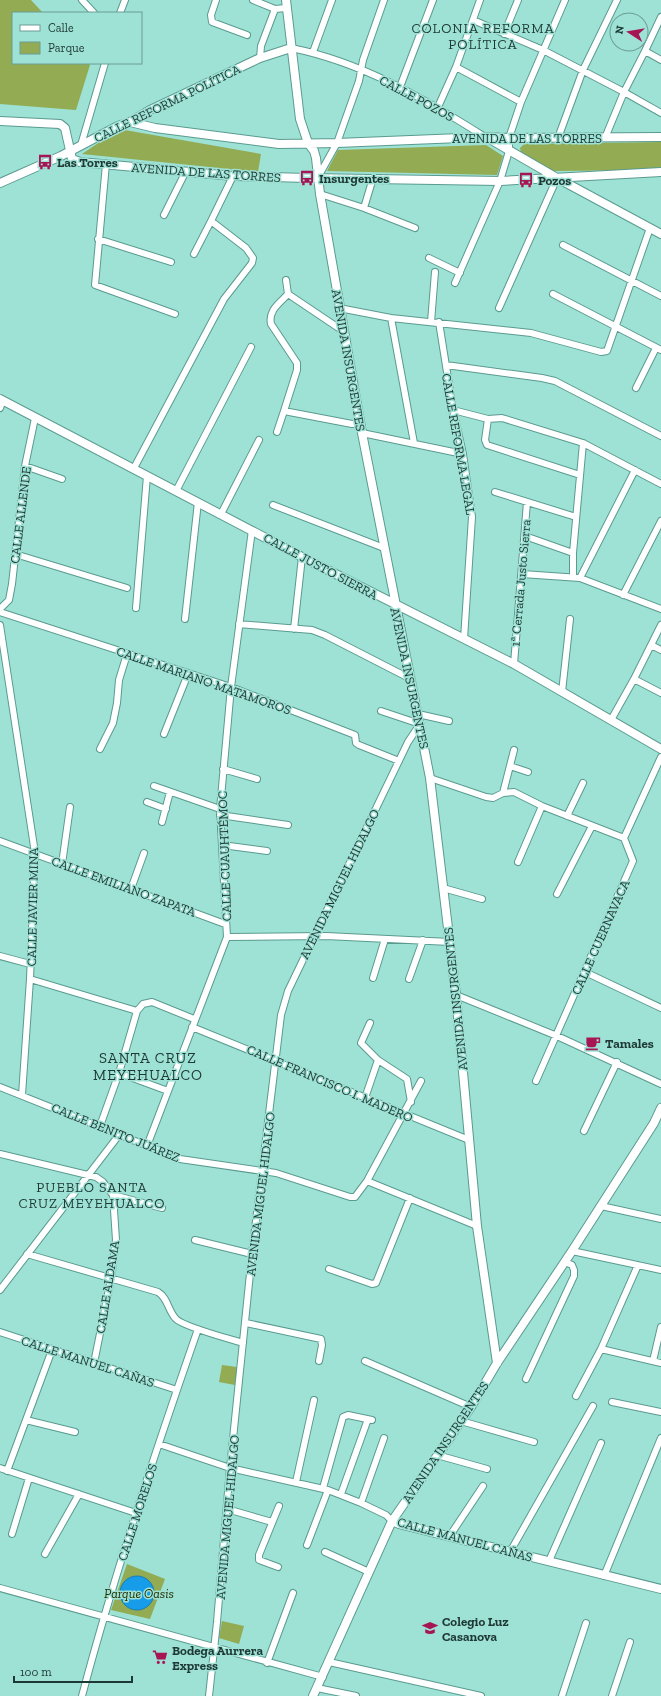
<svg xmlns="http://www.w3.org/2000/svg" width="661" height="1696" font-family="'Zilla Slab',serif">
	<style>
		.green { fill: #93ab52 }
		.water { fill: #169ce9; stroke: #187eb3 }
		.lines { fill: none; stroke-linecap: round; stroke-linejoin: round }
		.minor-casing { stroke: #5a9b90; stroke-width: 8 }
		.tertiary-casing { stroke: #5a9b90; stroke-width: 10 }
		.minor { stroke: #fff; stroke-width: 6 }
		.tertiary { stroke: #fff; stroke-width: 8 }
		.labels { text-anchor: middle; stroke-width: 3; stroke-linejoin: round; paint-order: stroke }
		.street-label { font-size: 13px; fill: #1e3935; stroke: #9ee1d5 }
		.poi-label { font-size: 13px; font-weight: bold; fill: #1e3935; stroke: #9ee1d5; text-anchor: start }
		.park-label { font-size: 13px; font-style: italic; fill: #253000; stroke: #9ee1d5 }
		.neighbourhood-label { font-size: 14px; letter-spacing: 1px; fill: #1e3935; stroke: #9ee1d5 }
		.quarter-label { font-size: 15px; letter-spacing: 1px; fill: #1e3935; stroke: #9ee1d5 }
	</style>
	<rect width="100%" height="100%" fill="#9ee1d5"/>
	<path class="green" d="M0 0H31L43 13H13V63H88L90 65 76 110 0 104Z
		M119 129 261 154 258 172 82 154Z
		M661 142V170L553 171 521 152 520 148 524 144Z
		M486 145 503 156 497 175 327 171 338 150Z
		M222 1365 237 1367 235 1385 219 1382Z
		M127 1564 165 1579 150 1619 111 1610Z
		M222 1621 244 1626 239 1644 219 1638Z"/>
	<path class="water" d="M120 1593a17 17 0 1 1 34 0a17 17 0 1 1-34 0Z"/>
	<g class="lines">
		<g class="minor-casing">
			<path id="minor" d="M82 0 94 13
				M216 0 211 15 212 22 247 35
				M253 0 275 9 286 8
				M120 13 125 0
				M473 20 543 50 624 92 661 113
				M504 34 518 0
				M291 48C362 62 425 99 485 137
				M645 51 661 60
				M313 52 332 0
				M260 58 261 46 275 9
				M456 67 521 102
				M400 87 433 0
				M438 107 456 67 480 0
				M558 138 583 70 617 0
				M605 138 624 92 645 51 661 17
				M81 145 105 63
				M106 164 95 285 175 314
				M318 177 337 143 359 81 363 60 384 0
				M320 194 364 208 415 228
				M364 208 373 178
				M164 215 186 171
				M98 239 171 262
				M563 245 661 296
				M194 254 211 221
				M429 258 460 273
				M286 280 288 294
				M455 283 500 181 509 151V138L521 102 565 0
				M553 294 661 350
				M339 308 391 318 531 333 601 352 607 351 650 228
				M499 308 557 178
				M391 318 414 443
				M431 322 435 272
				M439 322 453 410 463 454 472 517 464 639
				M343 331 288 294C280 303 268 310 271 324L297 363V370L284 411 352 424 360 423
				M446 365 542 378 555 381 661 436
				M636 388 656 348
				M0 408 3 400
				M453 410 488 419 502 418 583 443 661 484
				M488 419 485 440 487 445 580 475
				M277 432 284 411
				M362 433 463 454
				M25 466 62 479
				M134 468 224 299 252 263 253 258 246 248 211 221 233 176
				M176 491 251 347
				M495 492 576 517
				M273 505 384 548
				M221 514 259 440
				M525 536 573 553
				M15 554 127 588
				M522 574 580 578 661 609
				M573 577V553L583 443
				M580 578 635 470
				M623 595 661 521
				M136 608 147 476
				M0 609 9 600 12 584 25 466 35 418
				M0 612 231 687 355 735 356 743 359 745 399 761
				M185 619 198 502
				M239 624 312 630 325 635 409 678
				M0 625 35 853 30 979 22 1095
				M294 629 302 557
				M651 645 661 650
				M514 664 527 502
				M634 679 661 693
				M562 692 570 619
				M418 714 449 721
				M611 720 634 679 661 625
				M164 734 188 674
				M100 749 113 723 117 703 119 680 127 654
				M510 766 528 772
				M223 769 257 779
				M430 778 486 797 493 798 503 793 514 792 542 806 624 838
				M154 786 220 809
				M503 793 514 750
				M147 802 166 809
				M220 815 288 825
				M567 816 583 783
				M162 822 170 792
				M624 838 661 757
				M0 841 225 924
				M222 845 267 851
				M518 862 542 806
				M62 864 70 807
				M443 888 482 899
				M131 889 144 853
				M557 894 592 826
				M227 937 326 936 450 942
				M0 956 30 964
				M585 972 661 1008
				M373 978 385 939
				M30 979 137 1011 143 1004 152 1002 194 1019
				M409 979 423 940
				M456 995 557 1036 661 1084
				M192 1027 469 1140
				M378 1060 407 1079 411 1102
				M119 1073 168 1091
				M536 1081 633 861 624 838
				M0 1087 180 1159 276 1173 350 1197H355L367 1181 477 1226
				M365 1098 378 1060 361 1043 370 1023
				M100 1126 119 1073 137 1011
				M584 1131 617 1062
				M147 1146 227 937 220 809 231 687 252 530
				M0 1154 96 1177 103 1182 113 1195 116 1240 111 1279 94 1363
				M367 1181 421 1081
				M113 1195 162 1208
				M601 1206 661 1219
				M195 1240 252 1254
				M572 1251 661 1270
				M27 1254 158 1292C168 1298 168 1311 176 1319 184 1327 230 1339 243 1343
				M329 1269 372 1284 376 1283 410 1198
				M0 1290 119 1135
				M246 1323 321 1339 322 1345 319 1361
				M0 1332 177 1390
				M601 1349 661 1363
				M365 1361 471 1407
				M653 1361 661 1327
				M526 1379 574 1276V1270L572 1265 565 1262
				M576 1396 601 1349 638 1265
				M612 1402 661 1412
				M26 1420 75 1432
				M461 1421 534 1442
				M159 1444 230 1468 328 1490 361 1503 386 1515 392 1521
				M437 1455 487 1469
				M0 1468 136 1513
				M7 1471 52 1350
				M296 1482 314 1400
				M323 1488 343 1417 348 1415 372 1420
				M341 1494 368 1419
				M361 1503 384 1438
				M227 1509 272 1522
				M12 1534 29 1478
				M449 1537 483 1486
				M307 1545 328 1490
				M325 1552 369 1572
				M510 1552 593 1406
				M45 1554 79 1494
				M549 1561 601 1443
				M278 1567 259 1560V1555L279 1506
				M604 1576 661 1438
				M0 1588 323 1677
				M329 1662 481 1696
				M267 1663 293 1593
				M317 1688 356 1696
				M82 1696C115 1572 156 1450 198 1329
				M209 1696 217 1622 230 1468 252 1254 281 1015 288 991 408 742 420 724 381 711
				M562 1696 586 1623
				M612 1696 630 1642"/>
		</g>
		<g class="tertiary-casing">
			<path id="tertiary" d="M286 0 300 119 308 143 314 151 316 158 320 194 362 433 430 778 456 995 477 1226 497 1363
				M0 121 60 124 65 128 72 159 80 162 233 176 307 178 500 181 661 172
				M130 122 155 128 279 144 337 143 485 137 509 138 661 137
				M488 138 557 178 661 234
				M0 183 61 156 118 126 130 122 150 110 260 58 291 48
				M0 399 302 557 514 664 661 749
				M392 1521 399 1524 661 1589
				M313 1696 392 1521 471 1407 497 1363 572 1251 654 1123 661 1108"/>
		</g>
		<use href="#minor" class="minor"/>
		<use href="#tertiary" class="tertiary"/>
	</g>
	<defs>
		<g id="bus-bare" transform="scale(1.2)"><path d="M-5-6H5V4H4V6H2V4H-2V6H-4V4H-5ZM-3.5-4V0h7V-4ZM-3.5 1.2v1.5H-2V1.2ZM2 1.2v1.5H3.5V1.2Z" fill="#a61655" stroke="#9ee1d5" stroke-width="2.5" paint-order="stroke"/></g>
		<g id="cafe-bare" transform="scale(1.2)"><path d="M-5.5-4.5H6V0H3Q3 3.5 0 3.5H-2.5Q-5.5 3.5-5.5 0ZM3-3.2v2h1.7v-2ZM-6 4.5H4V6H-6Z" fill="#a61655" stroke="#9ee1d5" stroke-width="2.5" paint-order="stroke"/></g>
		<g id="school-bare" transform="scale(1.2)"><path d="M0-5L7-2L0 1L-7-2ZM-4 1L0 2.5L4 1V4Q0 6-4 4Z" fill="#a61655" stroke="#9ee1d5" stroke-width="2.5" paint-order="stroke"/></g>
		<g id="supermarket-bare" transform="scale(1.2)"><path d="M-6-5.5h2.5l.6 2H6L4.5 2H-2.5L-4.4-4H-6ZM-1.5 3.2a1.3 1.3 0 1 0 .1 0ZM3 3.2a1.3 1.3 0 1 0 .1 0Z" fill="#a61655" stroke="#9ee1d5" stroke-width="2.5" paint-order="stroke"/></g>
	</defs>
	<g fill-rule="evenodd">
		<use href="#bus-bare" x="45" y="162"/>
		<use href="#bus-bare" x="307" y="178"/>
		<use href="#bus-bare" x="526" y="180"/>
		<use href="#cafe-bare" x="593" y="1043"/>
		<use href="#school-bare" x="430" y="1628"/>
		<use href="#supermarket-bare" x="160" y="1657"/>
	</g>
	<g class="labels">
		<g class="street-label">
			<text transform="translate(417 98) rotate(28)" y="5">CALLE POZOS</text>
			<text transform="translate(167 103) rotate(-26)" y="5">CALLE REFORMA POLÍTICA</text>
			<text x="527" y="143">AVENIDA DE LAS TORRES</text>
			<text transform="translate(206 172) rotate(4)" y="5">AVENIDA DE LAS TORRES</text>
			<text transform="translate(349 360) rotate(80)" y="5">AVENIDA INSURGENTES</text>
			<text transform="translate(459 444) rotate(80)" y="5">CALLE REFORMA LEGAL</text>
			<text transform="translate(20 515) rotate(-83)" y="5">CALLE ALLENDE</text>
			<text transform="translate(321 566) rotate(28)" y="5">CALLE JUSTO SIERRA</text>
			<text transform="translate(520 583) rotate(-85)" y="5">1ª Cerrada Justo Sierra</text>
			<text transform="translate(410 678) rotate(78)" y="5">AVENIDA INSURGENTES</text>
			<text transform="translate(204 680) rotate(19)" y="5">CALLE MARIANO MATAMOROS</text>
			<text transform="translate(224 856) rotate(-92)" y="5">CALLE CUAUHTÉMOC</text>
			<text transform="translate(339 884) rotate(-64)" y="5">AVENIDA MIGUEL HIDALGO</text>
			<text transform="translate(124 886) rotate(20)" y="5">CALLE EMILIANO ZAPATA</text>
			<text transform="translate(32 907) rotate(-89)" y="5">CALLE JAVIER MINA</text>
			<text transform="translate(600 937) rotate(-66)" y="5">CALLE CUERNAVACA</text>
			<text transform="translate(455 999) rotate(-96)" y="5">AVENIDA INSURGENTES</text>
			<text transform="translate(330 1083) rotate(23)" y="5">CALLE FRANCISCO I. MADERO</text>
			<text transform="translate(116 1132) rotate(22)" y="5">CALLE BENITO JUÁREZ</text>
			<text transform="translate(260 1194) rotate(-83)" y="5">AVENIDA MIGUEL HIDALGO</text>
			<text transform="translate(107 1287) rotate(-81)" y="5">CALLE ALDAMA</text>
			<text transform="translate(88 1361) rotate(18)" y="5">CALLE MANUEL CAÑAS</text>
			<text transform="translate(445 1442) rotate(-56)" y="5">AVENIDA INSURGENTES</text>
			<text transform="translate(137 1512) rotate(-72)" y="5">CALLE MORELOS</text>
			<text transform="translate(227 1517) rotate(-85)" y="5">AVENIDA MIGUEL HIDALGO</text>
			<text transform="translate(465 1539) rotate(15)" y="5">CALLE MANUEL CAÑAS</text>
		</g>
		<g class="poi-label">
			<text x="57" y="167">Las Torres</text>
			<text x="319" y="183">Insurgentes</text>
			<text x="538" y="185">Pozos</text>
			<text x="605" y="1048">Tamales</text>
			<text x="442" y="1626">Colegio Luz<tspan x="442" dy="15">Casanova</tspan></text>
			<text x="172" y="1655">Bodega Aurrera<tspan x="172" dy="15">Express</tspan></text>
		</g>
		<g class="park-label">
			<text x="139" y="1598">Parque Oasis</text>
		</g>
		<g class="neighbourhood-label">
			<text x="483" y="33">COLONIA REFORMA<tspan x="483" dy="16">POLÍTICA</tspan></text>
			<text x="92" y="1192">PUEBLO SANTA<tspan x="92" dy="16">CRUZ MEYEHUALCO</tspan></text>
		</g>
		<g class="quarter-label">
			<text x="148" y="1063">SANTA CRUZ<tspan x="148" dy="17">MEYEHUALCO</tspan></text>
		</g>
	</g>
	<rect x="12" y="12" width="130" height="52" fill="#9ee1d5" stroke="#6b9e95"/>
	<rect x="20" y="25" width="20" height="6" fill="#ffffff" stroke="#6b9e95"/>
	<text x="48" y="32" font-size="12" fill="#1e3935">Calle</text>
	<rect x="20" y="42" width="20" height="12" fill="#93ab52" stroke="#6b9e95"/>
	<text x="48" y="52" font-size="12" fill="#1e3935">Parque</text>
	<g transform="translate(629 32) rotate(282)"><circle r="19" fill="#9ee1d5" stroke="#6b9e95"/>
	<path d="M0-3L7 15L0 10L-7 15Z" fill="#a61655"/>
	<text y="-6" font-size="11" font-weight="bold" text-anchor="middle" fill="#1e3935">N</text>
	</g>
	<path d="M14 1676v6h118v-6" fill="none" stroke="#1e3935" stroke-width="2"/>
	<text x="20" y="1676" font-size="12" fill="#1e3935" stroke="#9ee1d5" stroke-width="3" paint-order="stroke">100 m</text>
</svg>
